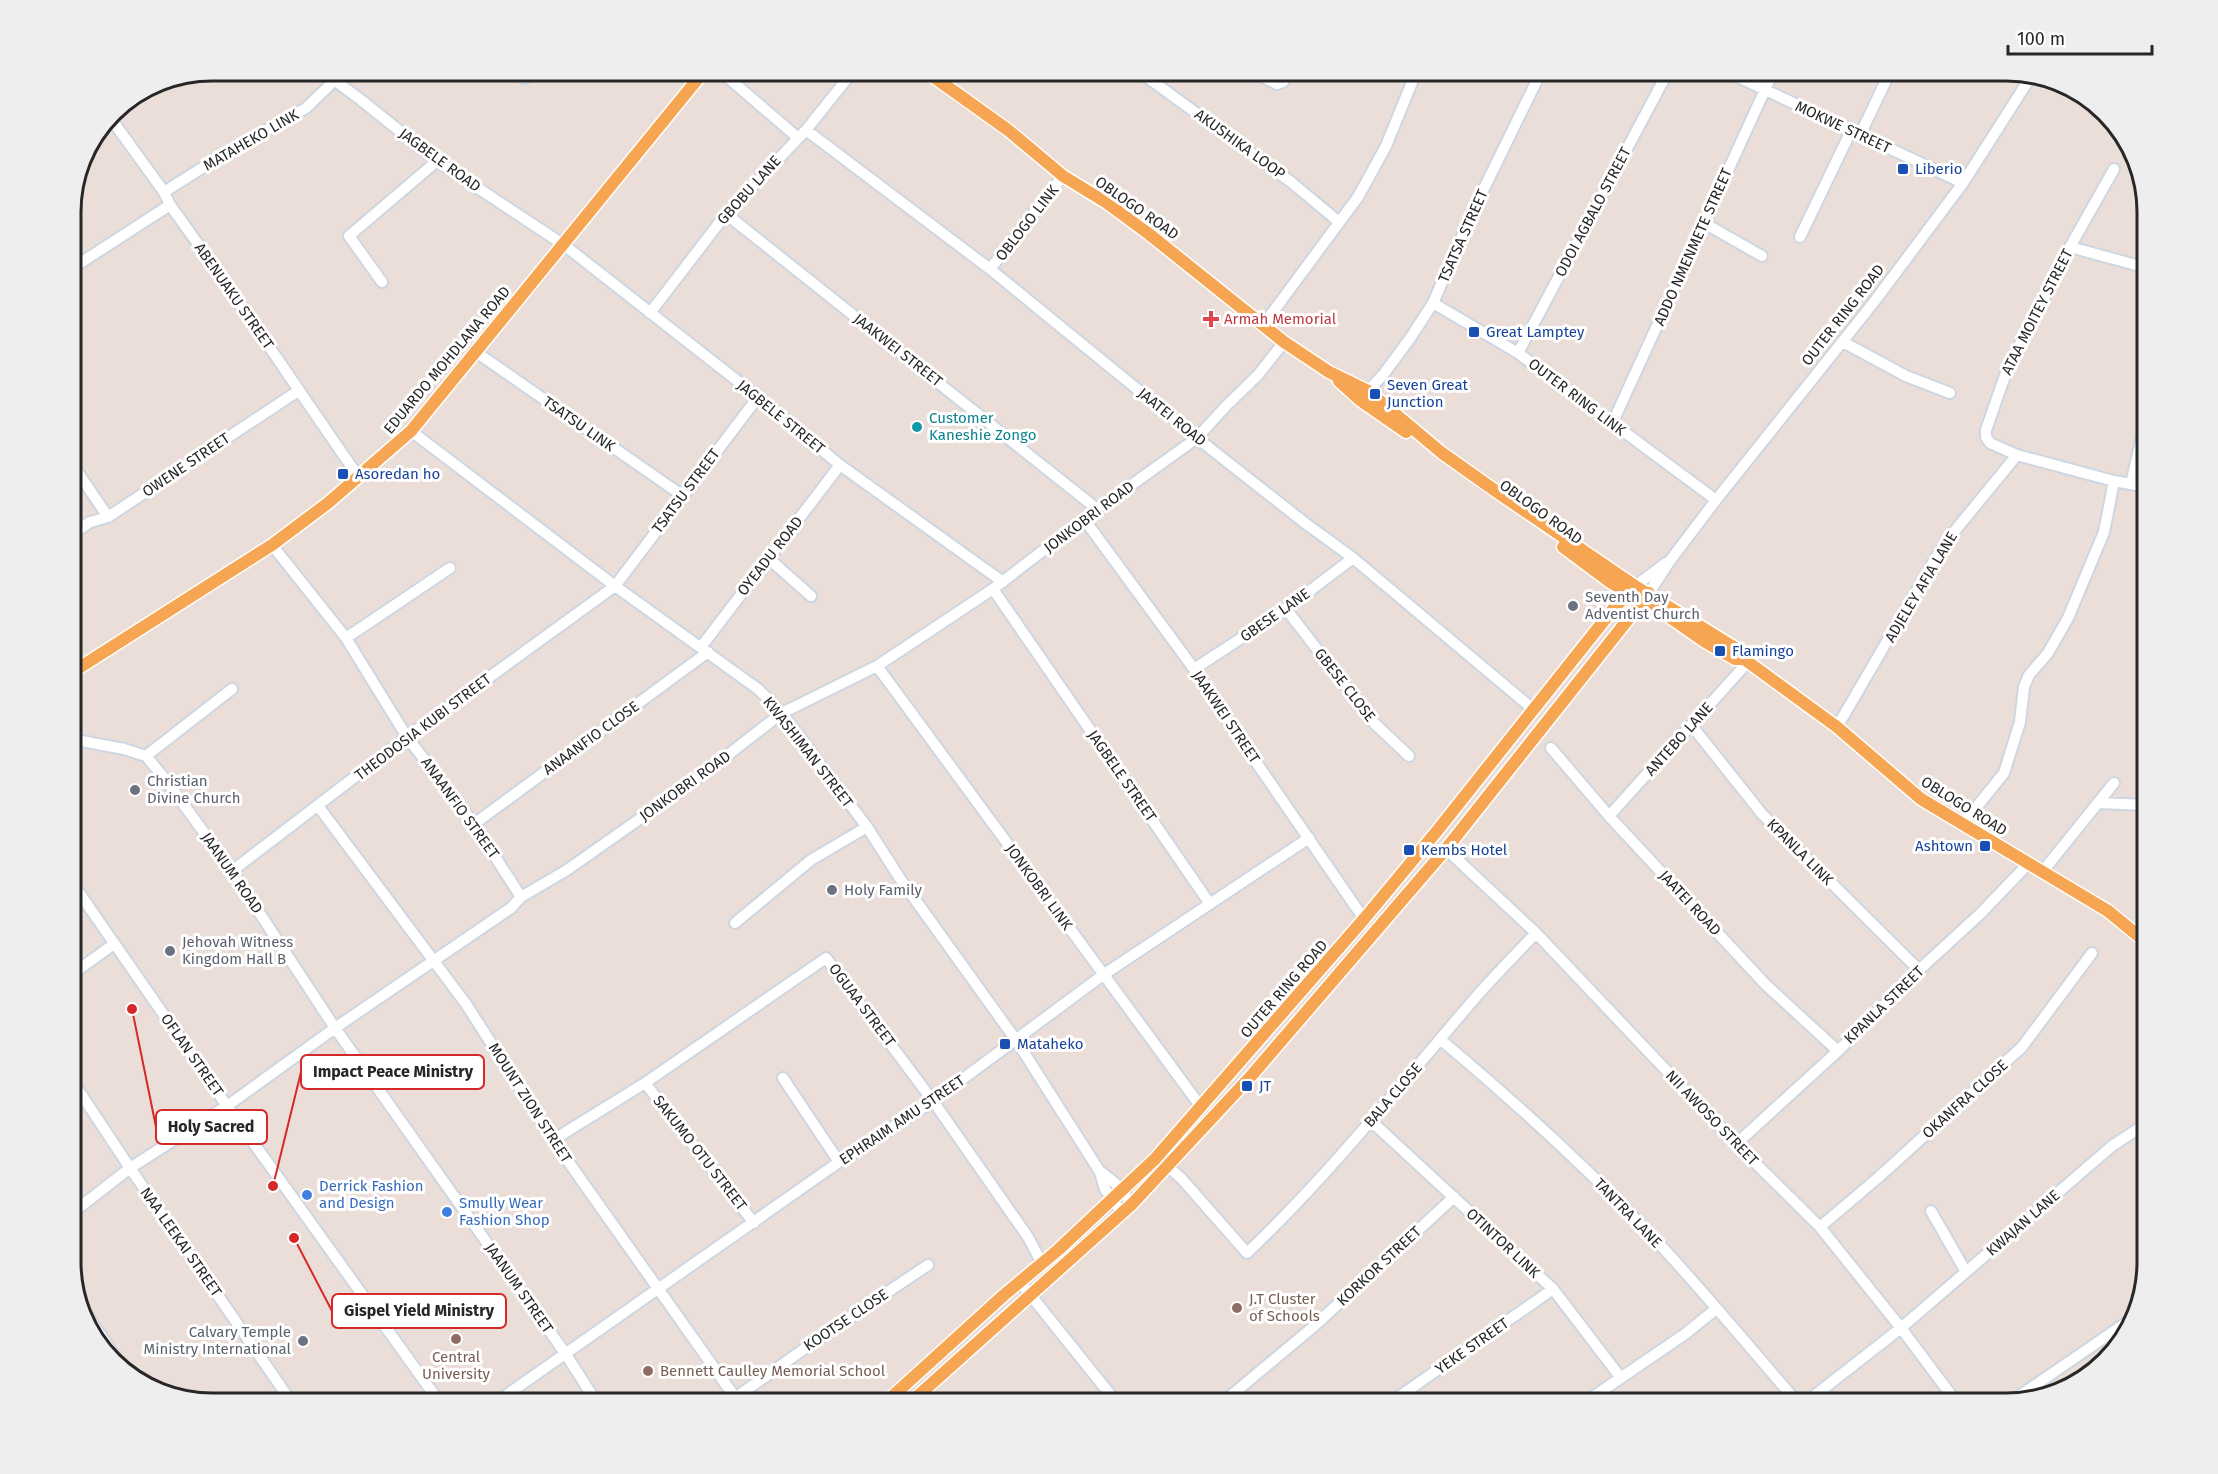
<svg xmlns="http://www.w3.org/2000/svg" width="2218" height="1474" font-family="'Fira Sans',sans-serif">
	<style>
		.lines { fill: none; stroke-linecap: round; stroke-linejoin: round }
		.minor-casing { stroke: #cdd6e1; stroke-width: 14 }
		.major-casing { stroke: #fff; stroke-width: 15 }
		.minor { stroke: #fff; stroke-width: 10 }
		.major { stroke: #f6a652; stroke-width: 12 }
		.transit-dot { fill: #1a4fb4; stroke: #fff; stroke-width: 2 }
		.health-dot { fill: #e0444e; stroke: #fff; stroke-width: 2 }
		.culture-dot { fill: #0f9aa8; stroke: #fff; stroke-width: 2 }
		.worship-dot { fill: #6b7280; stroke: #fff; stroke-width: 2 }
		.shop-dot { fill: #3f7fe0; stroke: #fff; stroke-width: 2 }
		.education-dot { fill: #8d6e63; stroke: #fff; stroke-width: 2 }
		.labels { text-anchor: middle; stroke-width: 6; stroke-linejoin: round; paint-order: stroke }
		.street-label { font-size: 15px; fill: #272727; stroke: #fff }
		.transit-label { font-size: 15px; fill: #164399; stroke: #fff; text-anchor: start }
		.health-label { font-size: 15px; fill: #be3a42; stroke: #fff; text-anchor: start }
		.culture-label { font-size: 15px; fill: #0d838f; stroke: #fff; text-anchor: start }
		.worship-label { font-size: 15px; fill: #5b616d; stroke: #fff; text-anchor: start }
		.shop-label { font-size: 15px; fill: #366cbe; stroke: #fff; text-anchor: start }
		.education-label { font-size: 15px; fill: #785e54; stroke: #fff; text-anchor: start }
		.rim { fill: none; stroke: #272727; stroke-width: 3 }
		.leader { fill: none; stroke: #d62828; stroke-width: 2 }
		.callout-dot { fill: #d62828; stroke: #fff; stroke-width: 2 }
		.callout { fill: #fff; stroke: #d62828; stroke-width: 2 }
		.callout-label { font-size: 16px; text-anchor: middle; font-weight: bold; fill: #272727 }
	</style>
	<rect width="100%" height="100%" fill="#ebded8"/>
	<g class="lines">
		<g class="minor-casing">
			<path id="minor" d="M321 70 361 100 437 161 564 245 758 397 840 465 1003 582
				M512 70 516 75 525 78 538 70
				M719 70 797 137
				M1137 70 1291 182 1339 222
				M1248 70 1277 84 1283 82 1290 70
				M1723 70 1963 183
				M109 116 164 192 170 205C235 294 295 386 358 476
				M806 130 990 269 1197 438 1305 523 1353 558 1534 710
				M1860 135 1891 70
				M2114 169 2070 247 2008 367 1986 430V437L1990 443 2017 455 2114 481 2147 487
				M164 192 221 156 306 108 334 81
				M726 214 1097 509
				M1704 223 1762 256
				M1800 237 1851 131
				M2070 247 2147 268
				M71 269 170 205
				M990 269 1063 176
				M382 282 349 236 437 161
				M1433 303 1518 353 1716 500
				M650 313 726 214 806 130 854 70
				M1264 324 1358 197 1386 146 1417 70
				M1843 342 1906 376 1950 393
				M476 352 683 496
				M1518 353 1669 70
				M1364 395 1383 375 1411 337 1433 303 1473 211 1542 70
				M1612 424 1774 70
				M411 431 615 586 758 689 782 713 867 827 901 880 1016 1040 1100 1172 1105 1189 1122 1213
				M71 462 108 517
				M2131 484 2147 415
				M1084 519 1194 669 1214 701 1364 919
				M71 535 90 522 108 517 298 391
				M272 545 346 638 407 737 474 824 521 897
				M767 557 811 596
				M1635 586 1666 563
				M993 589 1210 904
				M1649 593 1669 562 1716 500 1874 302 1963 183 2030 78
				M1286 609 1374 723 1409 756
				M346 638 450 568
				M701 647C747 586 794 526 840 465
				M877 666 1201 1107
				M1194 669 1286 609 1353 558
				M1692 726 1762 814 1919 970
				M1837 727 1935 559 1949 538 2017 455
				M71 739 124 749 146 756 165 779 232 871 335 1028 565 1353 597 1403
				M1551 748 1609 816 1766 985 1838 1051
				M146 756 232 689
				M2098 803 2147 805
				M318 806 466 1004 553 1140 739 1403
				M1609 816 1748 662
				M474 824 708 652
				M1962 825 2004 773 2020 722 2024 687 2029 675 2048 653 2068 618 2104 532 2114 481
				M1446 849 1536 933 1736 1144 1820 1227 1901 1328 1957 1403
				M232 871 407 737 615 586 758 397
				M2043 871 2114 783
				M71 881 227 1106 440 1403
				M735 923 811 860 867 827
				M71 975 114 944
				M1441 1040C1514 1101 1585 1166 1651 1235 1702 1289 1749 1347 1798 1403
				M783 1078 839 1162
				M71 1079 130 1168 292 1403
				M645 1083 754 1223
				M1371 1121 1553 1289 1621 1378
				M553 1140 645 1083 826 958 933 1101 1028 1237 1038 1256 1045 1262
				M1736 1144 1838 1051 1919 970 1980 914 2029 863
				M1168 1167 1181 1178 1247 1253C1330 1174 1402 1083 1476 997 1495 975 1516 954 1536 933
				M1101 1172 1115 1183 1132 1204
				M1931 1211 1966 1272
				M71 1214 130 1168 227 1106 335 1028 511 908 521 897 567 870 702 775 782 713 877 666 993 589 1084 519 1197 438 1225 407 1258 375 1284 342
				M1820 1227 1880 1176 2022 1047 2092 953
				M1020 1282 1117 1403
				M83 1309 124 1370
				M1237 1392 1246 1403
				M735 1398 828 1332 928 1265
				M495 1403 839 1162 933 1101 1103 975 1309 838
				M1222 1403 1313 1327 1454 1197
				M1390 1403 1553 1289
				M1584 1403 1685 1334 1716 1309
				M1805 1403 1901 1328 2112 1146 2147 1123
				M2009 1403 2130 1320"/>
		</g>
		<g class="major-casing">
			<path id="major" d="M924 70 1008 130 1063 176 1107 203 1149 234 1284 342 1329 372 1368 391 1442 453 1500 494 1635 586 1740 651 1744 659 1837 727 1921 799 2108 911 2147 943
				M1339 381 1360 400 1406 432
				M1563 547 1610 582 1664 613 1704 641 1735 659H1744
				M71 673 272 545 328 503 411 431 705 70
				M885 1403 1004 1295 1058 1250 1155 1159 1364 919 1437 831 1614 608 1635 586
				M910 1403 1132 1204 1252 1075 1446 849 1649 593"/>
		</g>
		<use href="#minor" class="minor"/>
		<use href="#major" class="major"/>
	</g>
	<g class="transit-dot">
		<rect x="1897" y="163" width="12" height="12" rx="3"/>
		<rect x="1468" y="326" width="12" height="12" rx="3"/>
		<rect x="1369" y="388" width="12" height="12" rx="3"/>
		<rect x="337" y="468" width="12" height="12" rx="3"/>
		<rect x="1714" y="645" width="12" height="12" rx="3"/>
		<rect x="1979" y="840" width="12" height="12" rx="3"/>
		<rect x="1403" y="844" width="12" height="12" rx="3"/>
		<rect x="999" y="1038" width="12" height="12" rx="3"/>
		<rect x="1241" y="1080" width="12" height="12" rx="3"/>
	</g>
	<path class="health-dot" d="M1208 310h6v6h6v6h-6v6h-6v-6h-6v-6h6z"/>
	<circle class="culture-dot" cx="917" cy="427" r="6"/>
	<g class="worship-dot">
		<circle cx="1573" cy="606" r="6"/>
		<circle cx="135" cy="790" r="6"/>
		<circle cx="832" cy="890" r="6"/>
		<circle cx="170" cy="951" r="6"/>
		<circle cx="303" cy="1341" r="6"/>
	</g>
	<g class="shop-dot">
		<circle cx="307" cy="1195" r="6"/>
		<circle cx="447" cy="1212" r="6"/>
	</g>
	<g class="education-dot">
		<circle cx="1237" cy="1308" r="6"/>
		<circle cx="456" cy="1339" r="6"/>
		<circle cx="648" cy="1371" r="6"/>
	</g>
	<g class="labels">
		<g class="street-label">
			<text transform="translate(1843 127) rotate(25)" y="5">MOKWE STREET</text>
			<text transform="translate(251 140) rotate(-30)" y="5">MATAHEKO LINK</text>
			<text transform="translate(1240 144) rotate(36)" y="5">AKUSHIKA LOOP</text>
			<text transform="translate(440 160) rotate(36)" y="5">JAGBELE ROAD</text>
			<text transform="translate(749 190) rotate(-48)" y="5">GBOBU LANE</text>
			<text transform="translate(1137 208) rotate(35)" y="5">OBLOGO ROAD</text>
			<text transform="translate(1593 212) rotate(-62)" y="5">ODOI AGBALO STREET</text>
			<text transform="translate(1027 223) rotate(-52)" y="5">OBLOGO LINK</text>
			<text transform="translate(1463 236) rotate(-66)" y="5">TSATSA STREET</text>
			<text transform="translate(1693 247) rotate(-66)" y="5">ADDO NMENMETE STREET</text>
			<text transform="translate(234 296) rotate(55)" y="5">ABENUAKU STREET</text>
			<text transform="translate(2037 312) rotate(-63)" y="5">ATAA MOITEY STREET</text>
			<text transform="translate(1843 315) rotate(-52)" y="5">OUTER RING ROAD</text>
			<text transform="translate(898 350) rotate(38)" y="5">JAAKWEI STREET</text>
			<text transform="translate(447 360) rotate(-50)" y="5">EDUARDO MOHDLANA ROAD</text>
			<text transform="translate(1577 397) rotate(37)" y="5">OUTER RING LINK</text>
			<text transform="translate(781 417) rotate(39)" y="5">JAGBELE STREET</text>
			<text transform="translate(1172 417) rotate(39)" y="5">JAATEI ROAD</text>
			<text transform="translate(579 424) rotate(35)" y="5">TSATSU LINK</text>
			<text transform="translate(186 465) rotate(-34)" y="5">OWENE STREET</text>
			<text transform="translate(686 491) rotate(-53)" y="5">TSATSU STREET</text>
			<text transform="translate(1541 512) rotate(36)" y="5">OBLOGO ROAD</text>
			<text transform="translate(1089 517) rotate(-37)" y="5">JONKOBRI ROAD</text>
			<text transform="translate(770 556) rotate(-52)" y="5">OYEADU ROAD</text>
			<text transform="translate(1921 587) rotate(-59)" y="5">ADJELEY AFIA LANE</text>
			<text transform="translate(1275 615) rotate(-35)" y="5">GBESE LANE</text>
			<text transform="translate(1345 685) rotate(52)" y="5">GBESE CLOSE</text>
			<text transform="translate(1226 717) rotate(56)" y="5">JAAKWEI STREET</text>
			<text transform="translate(423 727) rotate(-37)" y="5">THEODOSIA KUBI STREET</text>
			<text transform="translate(591 738) rotate(-36)" y="5">ANAANFIO CLOSE</text>
			<text transform="translate(1679 739) rotate(-48)" y="5">ANTEBO LANE</text>
			<text transform="translate(808 752) rotate(52)" y="5">KWASHIMAN STREET</text>
			<text transform="translate(1122 776) rotate(55)" y="5">JAGBELE STREET</text>
			<text transform="translate(685 786) rotate(-36)" y="5">JONKOBRI ROAD</text>
			<text transform="translate(1964 806) rotate(32)" y="5">OBLOGO ROAD</text>
			<text transform="translate(460 808) rotate(54)" y="5">ANAANFIO STREET</text>
			<text transform="translate(1800 852) rotate(45)" y="5">KPANLA LINK</text>
			<text transform="translate(232 873) rotate(55)" y="5">JAANUM ROAD</text>
			<text transform="translate(1039 887) rotate(54)" y="5">JONKOBRI LINK</text>
			<text transform="translate(1690 903) rotate(47)" y="5">JAATEI ROAD</text>
			<text transform="translate(1284 989) rotate(-49)" y="5">OUTER RING ROAD</text>
			<text transform="translate(862 1005) rotate(53)" y="5">OGUAA STREET</text>
			<text transform="translate(1884 1005) rotate(-44)" y="5">KPANLA STREET</text>
			<text transform="translate(192 1055) rotate(55)" y="5">OFLAN STREET</text>
			<text transform="translate(1393 1095) rotate(-49)" y="5">BALA CLOSE</text>
			<text transform="translate(1965 1099) rotate(-42)" y="5">OKANFRA CLOSE</text>
			<text transform="translate(530 1103) rotate(57)" y="5">MOUNT ZION STREET</text>
			<text transform="translate(1712 1118) rotate(46)" y="5">NII AWOSO STREET</text>
			<text transform="translate(902 1120) rotate(-34)" y="5">EPHRAIM AMU STREET</text>
			<text transform="translate(700 1153) rotate(52)" y="5">SAKUMO OTU STREET</text>
			<text transform="translate(1628 1213) rotate(46)" y="5">TANTRA LANE</text>
			<text transform="translate(2023 1223) rotate(-41)" y="5">KWAJAN LANE</text>
			<text transform="translate(181 1242) rotate(55)" y="5">NAA LEEKAI STREET</text>
			<text transform="translate(1503 1243) rotate(43)" y="5">OTINTOR LINK</text>
			<text transform="translate(1379 1266) rotate(-43)" y="5">KORKOR STREET</text>
			<text transform="translate(519 1288) rotate(55)" y="5">JAANUM STREET</text>
			<text transform="translate(846 1320) rotate(-34)" y="5">KOOTSE CLOSE</text>
			<text transform="translate(1472 1346) rotate(-35)" y="5">YEKE STREET</text>
		</g>
		<g class="transit-label">
			<text x="1915" y="174">Liberio</text>
			<text x="1486" y="337">Great Lamptey</text>
			<text x="1387" y="390">Seven Great<tspan x="1387" dy="17">Junction</tspan></text>
			<text x="355" y="479">Asoredan ho</text>
			<text x="1732" y="656">Flamingo</text>
			<text x="1973" y="851" text-anchor="end">Ashtown</text>
			<text x="1421" y="855">Kembs Hotel</text>
			<text x="1017" y="1049">Mataheko</text>
			<text x="1259" y="1091">JT</text>
		</g>
		<g class="health-label">
			<text x="1224" y="324">Armah Memorial</text>
		</g>
		<g class="culture-label">
			<text x="929" y="423">Customer<tspan x="929" dy="17">Kaneshie Zongo</tspan></text>
		</g>
		<g class="worship-label">
			<text x="1585" y="602">Seventh Day<tspan x="1585" dy="17">Adventist Church</tspan></text>
			<text x="147" y="786">Christian<tspan x="147" dy="17">Divine Church</tspan></text>
			<text x="844" y="895">Holy Family</text>
			<text x="182" y="947">Jehovah Witness<tspan x="182" dy="17">Kingdom Hall B</tspan></text>
			<text x="291" y="1337" text-anchor="end">Calvary Temple<tspan x="291" dy="17">Ministry International</tspan></text>
		</g>
		<g class="shop-label">
			<text x="319" y="1191">Derrick Fashion<tspan x="319" dy="17">and Design</tspan></text>
			<text x="459" y="1208">Smully Wear<tspan x="459" dy="17">Fashion Shop</tspan></text>
		</g>
		<g class="education-label">
			<text x="1249" y="1304">J.T Cluster<tspan x="1249" dy="17">of Schools</tspan></text>
			<text x="456" y="1362" text-anchor="middle">Central<tspan x="456" dy="17">University</tspan></text>
			<text x="660" y="1376">Bennett Caulley Memorial School</text>
		</g>
	</g>
	<path d="M0 0H2218V1474H0ZM212 81H2006A131 131 0 0 1 2137 212V1262A131 131 0 0 1 2006 1393H212A131 131 0 0 1 81 1262V212A131 131 0 0 1 212 81Z" fill="#eee" fill-rule="evenodd"/>
	<path class="rim" d="M212 81H2006A131 131 0 0 1 2137 212V1262A131 131 0 0 1 2006 1393H212A131 131 0 0 1 81 1262V212A131 131 0 0 1 212 81Z"/>
	<path class="leader" d="M273 1186L301 1072M132 1009L156 1127M294 1238L332 1311"/>
	<g class="callout-dot">
		<circle cx="273" cy="1186" r="6"/>
		<circle cx="132" cy="1009" r="6"/>
		<circle cx="294" cy="1238" r="6"/>
	</g>
	<g class="callout">
		<rect x="301" y="1055" width="183" height="34" rx="6"/>
		<rect x="156" y="1110" width="111" height="34" rx="6"/>
		<rect x="332" y="1294" width="174" height="34" rx="6"/>
	</g>
	<g class="callout-label">
		<text x="393" y="1077">Impact Peace Ministry</text>
		<text x="211" y="1132">Holy Sacred</text>
		<text x="419" y="1316">Gispel Yield Ministry</text>
	</g>
	<path d="M2008 45v9h144v-9" fill="none" stroke="#272727" stroke-width="3"/>
	<text x="2017" y="45" font-size="18" fill="#272727" stroke="#ffffff" stroke-width="4.5" paint-order="stroke">100 m</text>
</svg>
